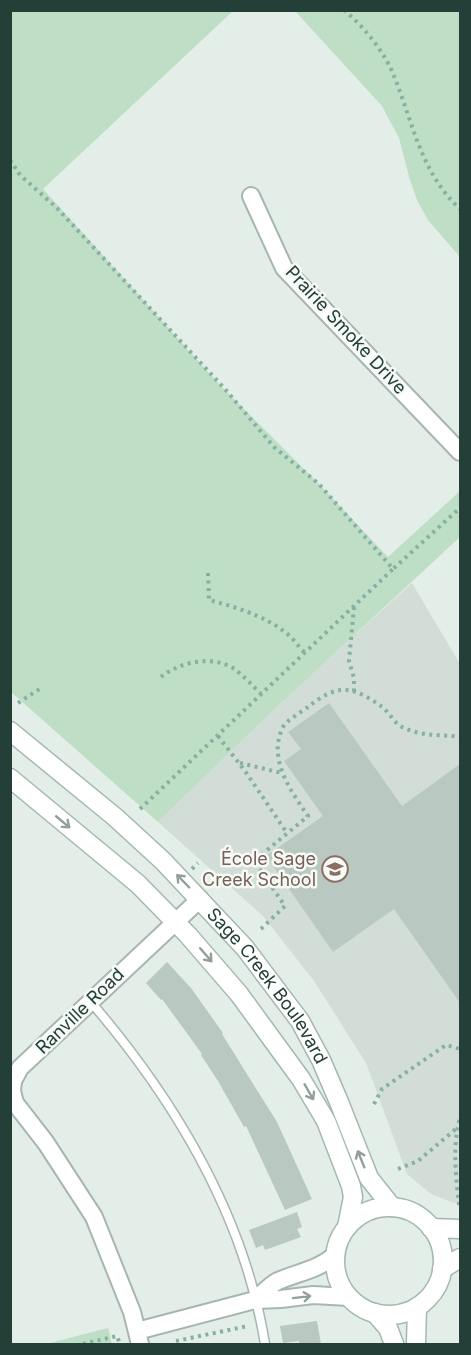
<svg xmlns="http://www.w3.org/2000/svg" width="471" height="1355" font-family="Inter,sans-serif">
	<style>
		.built { fill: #d3ddd8 }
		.green { fill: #bedec5 }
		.building { fill: #bac8c2 }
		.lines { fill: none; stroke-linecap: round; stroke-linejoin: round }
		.lane-casing { stroke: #a7b6b0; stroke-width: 11 }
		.street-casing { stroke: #a7b6b0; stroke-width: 20 }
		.secondary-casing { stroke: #a3b9b0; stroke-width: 21 }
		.path { stroke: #86b0a1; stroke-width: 4; stroke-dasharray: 3 4.5; stroke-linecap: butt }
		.lane { stroke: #fff; stroke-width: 8 }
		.street { stroke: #fff; stroke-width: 16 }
		.secondary { stroke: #fff; stroke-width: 18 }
		.oneway { stroke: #929f9b }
		.labels { text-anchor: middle; stroke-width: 5; stroke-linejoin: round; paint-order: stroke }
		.street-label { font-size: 18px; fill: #243f37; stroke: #f5faf7 }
		.education-label { font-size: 18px; fill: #785e54; stroke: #f5faf7; text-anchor: end }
	</style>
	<rect width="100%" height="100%" fill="#e4eee9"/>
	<path class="built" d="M412 583 460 664V1202L454 1203 431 1194 407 1174 366 1063 314 981 263 916 158 822 302 683Z"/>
	<path class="green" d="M11 10 233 11 43 189 219 384 319 484 388 557 460 491V537L281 703 158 822 11 692Z
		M295 11H460V257L428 220 417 200 410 180 399 138 382 106Z
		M108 1328 112 1344H46Z"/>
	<path class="building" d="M329 703 402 806 460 764V1003L394 909 333 952 266 856 323 816 284 761 301 749 288 732Z
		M167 962 191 988 223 1033 222 1034 277 1122 312 1199 285 1210 246 1126 244 1127 218 1081 201 1055 202 1054 162 999 161 1000 146 983Z
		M297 1212 302 1227 297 1229 301 1237 265 1250 263 1245 256 1248 249 1230Z
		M317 1321 321 1344H299V1341L283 1343 280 1326Z"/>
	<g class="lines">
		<g class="lane-casing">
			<path id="lane" d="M90 1001C175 1100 244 1214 265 1344"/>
		</g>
		<g class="street-casing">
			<path id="street" d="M251 196 284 268 460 452
				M255 1300C262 1294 270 1285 278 1281 299 1272 318 1270 335 1255
				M137 1331 255 1300 281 1299 313 1295 349 1297
				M140 1344 132 1312 94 1217 46 1143 15 1103 12 1091 13 1081 20 1068 200 899"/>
		</g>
		<g class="secondary-casing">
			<g id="secondary">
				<path id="s1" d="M10 731 115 817 163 861 245 948 300 1021 321 1060 339 1102 369 1178 392 1207"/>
				<path d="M10 778 138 884 188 935 239 994 301 1079 326 1121 351 1186 353 1197 347 1227"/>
				<circle cx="389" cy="1261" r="54"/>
				<path d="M431 1228 460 1229"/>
				<path d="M442 1269 460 1258"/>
				<path d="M375 1313 388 1328 394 1344"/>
				<path d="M416 1344 417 1307"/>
			</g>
		</g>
		<path class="path" d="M344 10C364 27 384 51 394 76 413 123 421 173 460 209
			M10 160 20 175 56 207 225 389 274 447 319 484 393 569 460 508
			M208 573 209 600C235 607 263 615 285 632 292 637 298 646 305 653
			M354 607 349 661 354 678V693
			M161 677C180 662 210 655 233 668 243 675 252 685 261 694
			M18 703 41 688
			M218 736 245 771 287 833
			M240 763 282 773
			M140 809 393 569
			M192 869 198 863
			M261 929 285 906 254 861 308 816C291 791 267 759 283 727 287 720 301 712 308 707 318 699 332 689 345 690 357 690 373 700 382 707 390 713 394 723 402 727 423 737 439 734 460 737
			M374 1104 382 1089 446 1045 460 1049
			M398 1169 418 1161 457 1128
			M459 1205C456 1177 452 1145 460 1118
			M176 1341 248 1326
			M83 1344 117 1336 120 1344"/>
		<use href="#lane" class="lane"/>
		<use href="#street" class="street"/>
		<use href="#secondary" class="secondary"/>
	</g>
	<defs><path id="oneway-shaft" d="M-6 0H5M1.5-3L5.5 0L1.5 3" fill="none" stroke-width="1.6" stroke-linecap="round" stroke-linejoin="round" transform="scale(1.5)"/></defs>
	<g class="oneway">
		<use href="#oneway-shaft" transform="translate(63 822) rotate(40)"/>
		<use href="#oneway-shaft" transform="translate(183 881) rotate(-134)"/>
		<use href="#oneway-shaft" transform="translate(206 955) rotate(49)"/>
		<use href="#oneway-shaft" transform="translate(309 1092) rotate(60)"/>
		<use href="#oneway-shaft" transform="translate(361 1159) rotate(-112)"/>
		<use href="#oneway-shaft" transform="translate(302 1297) rotate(-7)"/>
	</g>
	<defs>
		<g id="school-ring" transform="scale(1.35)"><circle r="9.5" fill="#f5faf7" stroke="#8d6e63" stroke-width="1.5"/><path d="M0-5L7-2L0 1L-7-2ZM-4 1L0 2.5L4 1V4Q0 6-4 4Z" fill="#8d6e63"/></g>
	</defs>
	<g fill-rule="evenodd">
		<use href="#school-ring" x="335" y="869"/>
	</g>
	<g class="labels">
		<g class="street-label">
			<text transform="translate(346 330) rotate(47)" y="6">Prairie Smoke Drive</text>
			<text dy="6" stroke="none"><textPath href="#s1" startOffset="364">Sage Creek Boulevard</textPath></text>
			<text transform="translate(80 1011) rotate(-44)" y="6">Ranville Road</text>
		</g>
		<g class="education-label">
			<text x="316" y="865">École Sage<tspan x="316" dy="21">Creek School</tspan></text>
		</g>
	</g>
	<rect width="471" height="1355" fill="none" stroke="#243f37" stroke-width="24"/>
</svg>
